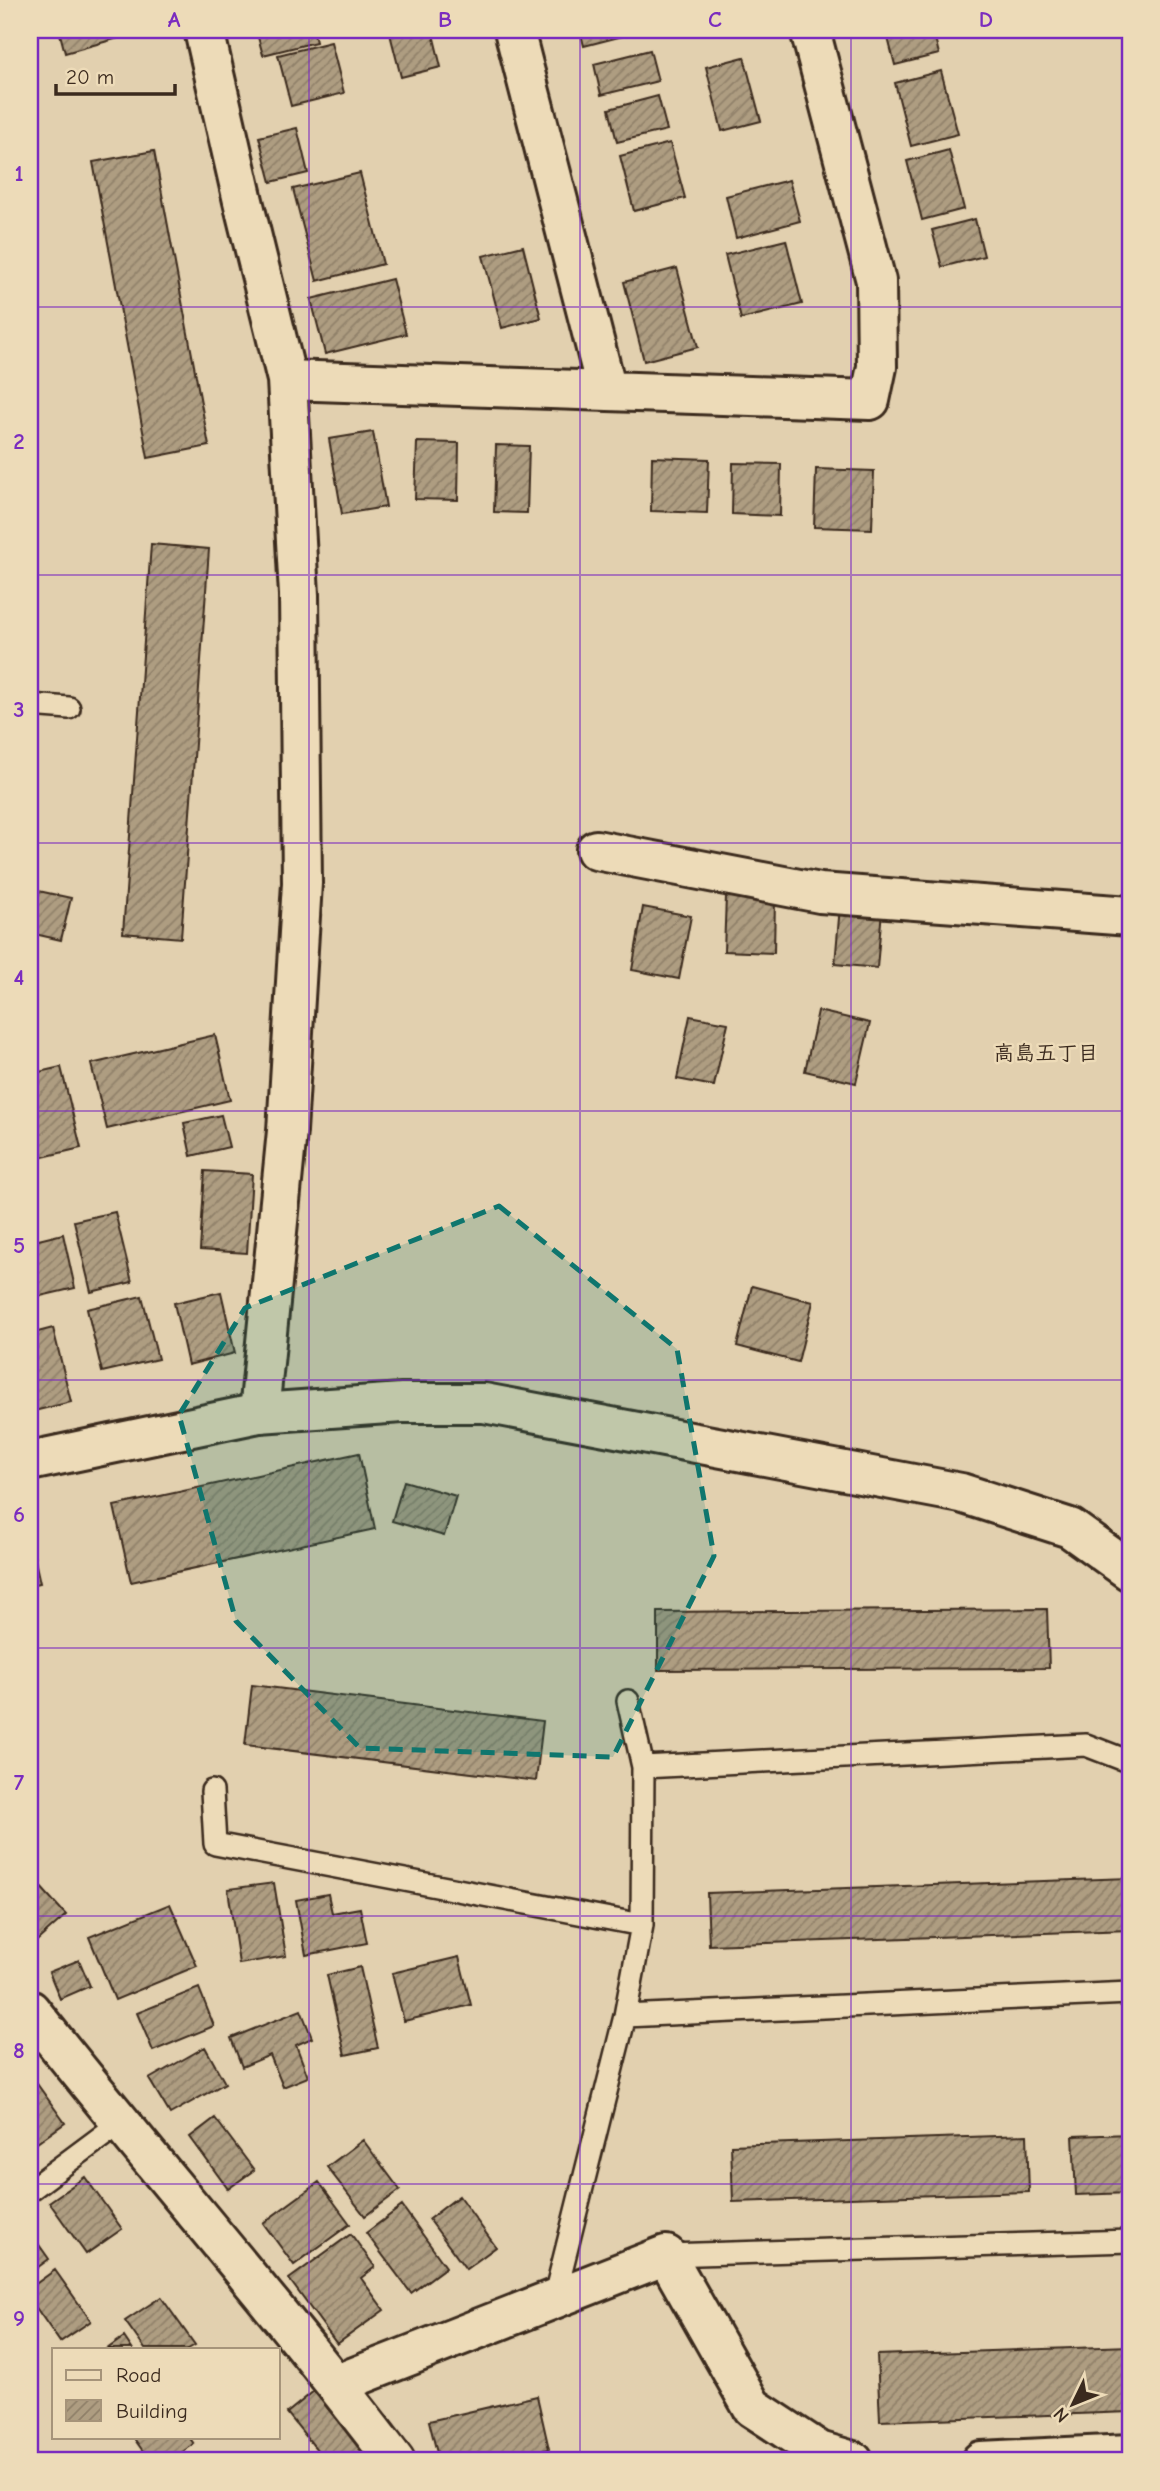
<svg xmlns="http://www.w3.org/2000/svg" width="1160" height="2491" font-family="'Comic Neue','Klee One',sans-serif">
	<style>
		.building { fill: url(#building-hatch); stroke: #3b2a1e; stroke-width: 2 }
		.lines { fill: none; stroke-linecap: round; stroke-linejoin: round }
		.service-casing { stroke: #3b2a1e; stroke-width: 26 }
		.minor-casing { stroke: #3b2a1e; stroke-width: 44 }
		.tertiary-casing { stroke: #3b2a1e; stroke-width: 44 }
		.service { stroke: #eddbb8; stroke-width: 21 }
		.minor { stroke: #eddbb8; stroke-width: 38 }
		.tertiary { stroke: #eddbb8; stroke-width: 38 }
		.marked { fill: #0f766e; fill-opacity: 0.2; stroke: #0f766e; stroke-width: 5; stroke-dasharray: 14 9; stroke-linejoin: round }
		.grid { fill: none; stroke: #7b2cbf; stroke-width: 2; stroke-opacity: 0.55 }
		.labels { text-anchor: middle; stroke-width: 5; stroke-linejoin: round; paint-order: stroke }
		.neighbourhood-label { font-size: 21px; font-weight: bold; fill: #3b2a1e; stroke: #eddbb8 }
		.neatline { fill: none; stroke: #7b2cbf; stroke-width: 2.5 }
		.grid-label { font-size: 23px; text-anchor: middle; font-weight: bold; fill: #7b2cbf }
	</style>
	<defs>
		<pattern id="building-hatch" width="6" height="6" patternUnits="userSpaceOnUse" patternTransform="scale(1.75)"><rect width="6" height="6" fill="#ae9d81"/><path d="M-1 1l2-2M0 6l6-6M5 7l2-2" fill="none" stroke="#8f8069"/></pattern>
	</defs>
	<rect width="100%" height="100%" fill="#e2d0af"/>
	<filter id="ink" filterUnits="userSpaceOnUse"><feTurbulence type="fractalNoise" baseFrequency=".0143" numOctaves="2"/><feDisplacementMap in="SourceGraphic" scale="14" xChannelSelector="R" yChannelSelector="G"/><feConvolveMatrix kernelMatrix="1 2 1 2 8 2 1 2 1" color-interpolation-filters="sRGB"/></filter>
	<g filter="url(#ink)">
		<path class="building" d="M59 30H120L122 37 65 53Z
			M256 30H313L316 42 263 55Z
			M389 30H432L441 67 401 77Z
			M580 30H646L584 46Z
			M886 30H933L939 54 895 65Z
			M331 42 344 93 291 106 278 55Z
			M650 50 658 81 601 95 594 64Z
			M744 57 761 121 722 131 706 67Z
			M941 71 958 134 911 146 895 83Z
			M658 96 667 130 617 142 609 109Z
			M297 128 308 173 271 182 259 137Z
			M670 143 685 198 634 211 620 156Z
			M949 150 964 209 922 220 907 161Z
			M154 151 209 446 148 458 93 162Z
			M360 173 383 264 317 281 293 189Z
			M789 180 800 221 736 238 726 196Z
			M975 219 984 256 942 267 932 230Z
			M786 240 802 304 741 319 725 255Z
			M523 246 541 318 502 328 483 256Z
			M677 268 698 347 644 361 624 282Z
			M392 279 406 334 325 354 311 299Z
			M373 432 386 507 342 514 329 439Z
			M417 442 459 443 458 500 415 499Z
			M496 445 529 446 527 513 494 512Z
			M652 457 709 459 707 513 651 511Z
			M733 463 781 464 780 516 732 514Z
			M816 469 874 471 872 529 814 527Z
			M151 544 209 549 181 938 123 933Z
			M34 890 71 898 61 940 30 933V910Z
			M726 896 775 898 774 953 724 951Z
			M840 906 882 910 877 968 835 964Z
			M643 907 691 916 679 979 632 970Z
			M818 1011 870 1023 856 1083 805 1071Z
			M690 1016 728 1023 714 1086 677 1079Z
			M215 1035 230 1100 107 1129 91 1064Z
			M61 1067 81 1148 30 1160V1074Z
			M221 1115 229 1147 191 1156 184 1123Z
			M205 1171 252 1174 247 1253 200 1250Z
			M115 1212 132 1282 91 1292 74 1221Z
			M63 1234 75 1288 36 1297 30 1271V1242Z
			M752 1286 813 1302 798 1362 737 1346Z
			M221 1292 235 1353 188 1365 174 1303Z
			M142 1296 158 1359 102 1372 87 1309Z
			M53 1328 71 1402 30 1412V1334Z
			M359 1453 375 1529 131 1582 114 1506Z
			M404 1481 456 1496 444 1536 392 1521Z
			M30 1538 40 1583 30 1585Z
			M1047 1609 1049 1668 658 1670V1612Z
			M252 1685 543 1721 536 1781 245 1745Z
			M30 1875 66 1915 30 1947Z
			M1130 1878V1930L709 1945 707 1893Z
			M274 1883 286 1956 239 1964 228 1889Z
			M328 1894 332 1913 360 1908 367 1943 306 1955 296 1900Z
			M170 1904 197 1966 115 2000 89 1937Z
			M459 1957 471 2005 404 2021 392 1973Z
			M79 1960 90 1986 60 1999 49 1972Z
			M360 1967 378 2048 345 2055 327 1975Z
			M199 1988 214 2026 153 2051 137 2013Z
			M301 2010 312 2038 296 2045 308 2077 283 2087 270 2055 242 2067 231 2038Z
			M205 2047 225 2083 170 2114 149 2079Z
			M30 2074 65 2123 30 2148Z
			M215 2118 254 2170 228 2189 190 2137Z
			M1130 2134V2193L1076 2195 1073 2136Z
			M1027 2135 1029 2192 733 2202 731 2145Z
			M363 2140 400 2190 365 2216 327 2167Z
			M85 2177 122 2229 86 2254 49 2202Z
			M319 2182 350 2224 294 2265 263 2223Z
			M459 2196 496 2247 466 2269 429 2219Z
			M402 2206 446 2267 411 2293 366 2233Z
			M30 2232 49 2259 30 2273Z
			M351 2234 375 2267 361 2278 384 2310 337 2344 289 2279Z
			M55 2270 91 2321 60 2342 30 2299V2288Z
			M161 2297 195 2345 188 2349H145L125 2321Z
			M124 2337 132 2349H107Z
			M1130 2346V2412L880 2421 877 2355Z
			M314 2391 363 2452 351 2461H326L287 2413Z
			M537 2396 549 2449 494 2461H439L429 2421Z
			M133 2437H189L194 2444 169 2461H150Z"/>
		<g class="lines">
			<g class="service-casing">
				<path id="service" d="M30 705 69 708
					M643 1767 1086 1745 1130 1762
					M212 1791 215 1844 642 1925
					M625 2016 1130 1993
					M30 2190 120 2123
					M666 2255 1130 2241
					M554 2299 625 2016 642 1925 643 1767 628 1701"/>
			</g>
			<g class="minor-casing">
				<path id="minor" d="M204 30 243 201 287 380 299 595 302 883 287 1131 259 1413
					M514 30 607 391
					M287 380 870 400 877 367 876 281 810 30
					M596 850 820 893 1130 916
					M30 2010C150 2162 278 2307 395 2461
					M337 2384 666 2255 752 2407 819 2451 853 2461
					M981 2461 1130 2454"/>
			</g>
			<g class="tertiary-casing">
				<path id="tertiary" d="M30 1461 259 1413 402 1403H484L961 1493 1070 1528 1130 1571"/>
			</g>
			<use href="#service" class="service"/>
			<use href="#minor" class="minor"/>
			<use href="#tertiary" class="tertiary"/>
		</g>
	</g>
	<path class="marked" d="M499 1206 677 1349 714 1556 613 1757 360 1748 236 1621 179 1415 245 1308Z"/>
	<path class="grid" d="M309 30V2461M580 30V2461M851 30V2461M30 307H1130M30 575H1130M30 843H1130M30 1111H1130M30 1380H1130M30 1648H1130M30 1916H1130M30 2184H1130"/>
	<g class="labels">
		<g class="neighbourhood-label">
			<text x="1046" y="1060">高島五丁目</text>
		</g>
	</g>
	<rect width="1160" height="2491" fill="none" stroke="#eddbb8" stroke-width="77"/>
	<rect x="52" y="2348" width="228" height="91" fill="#eddbb8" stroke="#a6947a" stroke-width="2"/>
	<rect x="66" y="2370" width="35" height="10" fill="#eddbb8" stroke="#a6947a" stroke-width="2"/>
	<text x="116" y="2382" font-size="21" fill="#3b2a1e">Road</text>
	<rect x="66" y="2400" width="35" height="21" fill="url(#building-hatch)" stroke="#a6947a" stroke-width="2"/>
	<text x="116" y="2418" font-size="21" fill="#3b2a1e">Building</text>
	<g transform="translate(1073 2404) rotate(227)" stroke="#eddbb8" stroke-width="5" paint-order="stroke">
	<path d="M0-5L12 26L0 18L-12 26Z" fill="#3b2a1e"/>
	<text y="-10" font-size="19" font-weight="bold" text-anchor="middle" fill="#3b2a1e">N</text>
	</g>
	<path d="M56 84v10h119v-10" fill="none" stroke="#3b2a1e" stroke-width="3.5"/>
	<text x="66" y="84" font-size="21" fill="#3b2a1e" stroke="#eddbb8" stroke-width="5" paint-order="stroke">20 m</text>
	<rect x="38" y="38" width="1084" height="2414" class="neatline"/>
	<g class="grid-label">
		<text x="174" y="27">A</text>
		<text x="445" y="27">B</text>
		<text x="715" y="27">C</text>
		<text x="986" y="27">D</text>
		<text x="19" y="181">1</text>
		<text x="19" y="449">2</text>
		<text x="19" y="717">3</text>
		<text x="19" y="985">4</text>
		<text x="19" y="1253">5</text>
		<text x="19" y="1522">6</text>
		<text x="19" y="1790">7</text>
		<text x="19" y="2058">8</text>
		<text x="19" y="2326">9</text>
	</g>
</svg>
